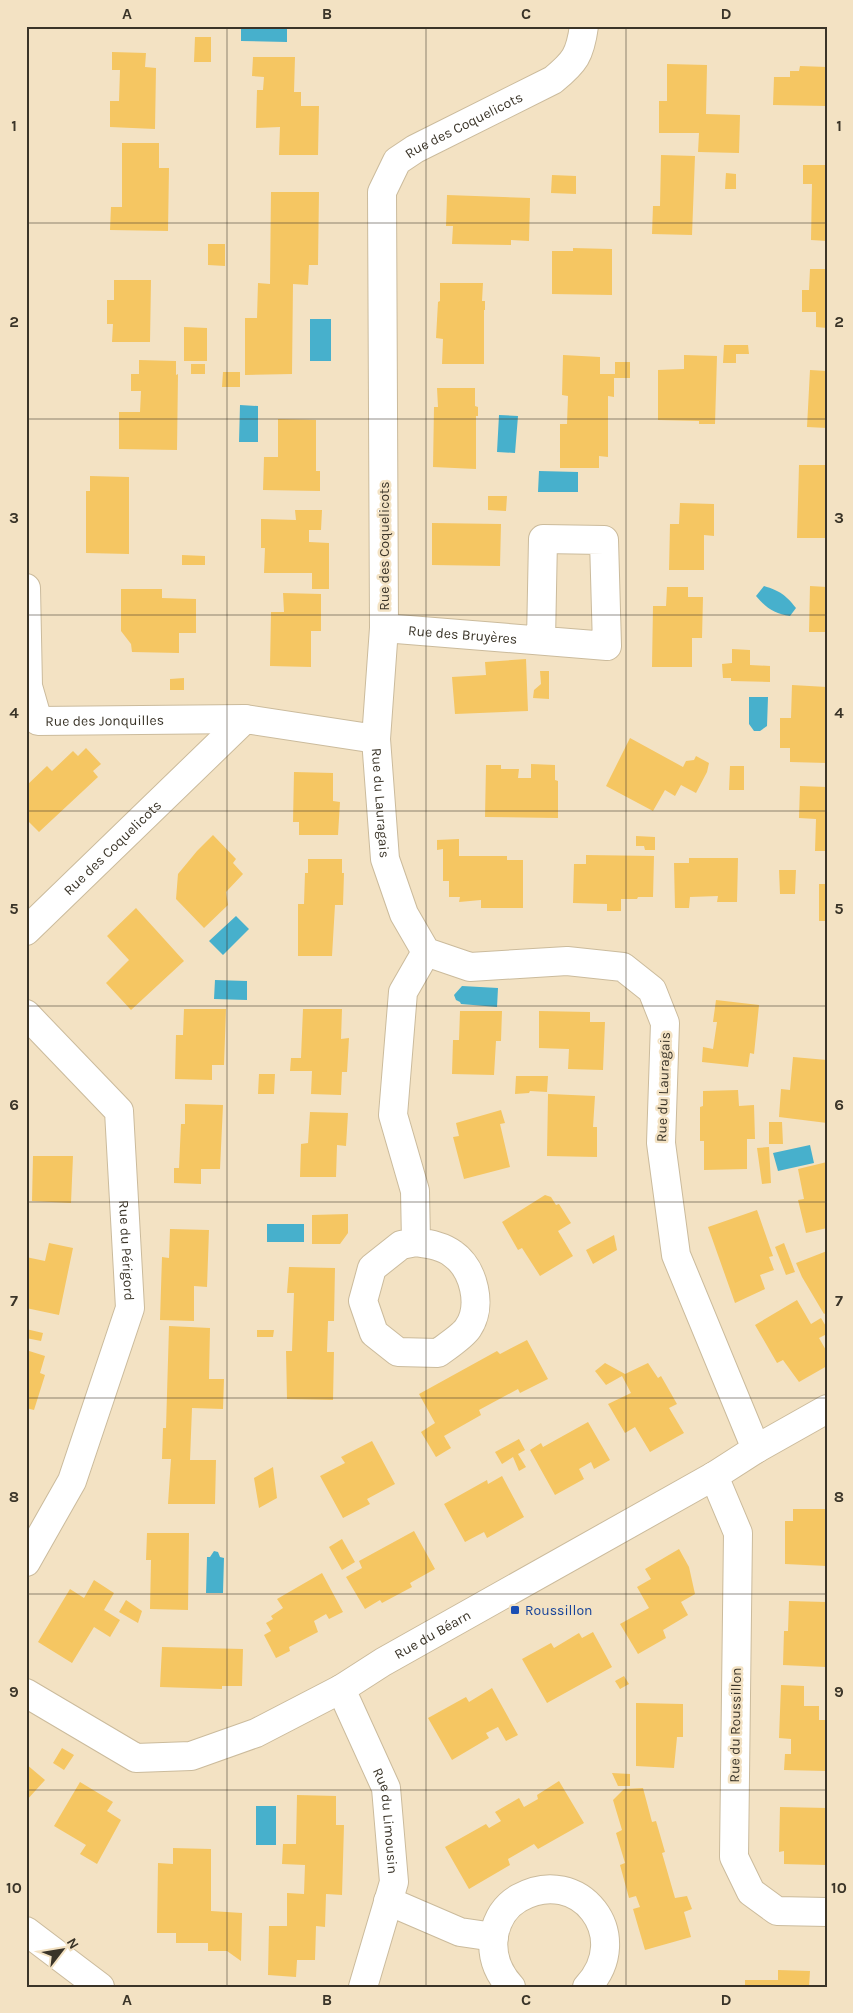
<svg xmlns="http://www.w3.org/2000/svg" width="853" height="2013" font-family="Karla,sans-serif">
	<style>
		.water { fill: #47b0cc }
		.building { fill: #f5c662 }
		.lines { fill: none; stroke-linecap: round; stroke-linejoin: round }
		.minor-casing { stroke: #cbbb9c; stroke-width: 30 }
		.minor { stroke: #fff; stroke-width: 28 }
		.grid { fill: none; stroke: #3a3428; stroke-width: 1; stroke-opacity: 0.55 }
		.transit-dot { fill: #1a4fb4; stroke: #f3e2c3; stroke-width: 2 }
		.labels { text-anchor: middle; stroke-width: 5; stroke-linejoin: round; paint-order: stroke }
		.street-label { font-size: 14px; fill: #3a3428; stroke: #f3e2c3 }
		.transit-label { font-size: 14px; fill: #164399; stroke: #f3e2c3; text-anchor: start }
		.neatline { fill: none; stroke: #3a3428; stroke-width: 2 }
		.grid-label { font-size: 16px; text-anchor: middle; font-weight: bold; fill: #3a3428 }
	</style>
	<rect width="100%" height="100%" fill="#f3e2c3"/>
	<path class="water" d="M241 26H287V42L241 41Z
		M310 319H331V361H310Z
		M240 405 258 406V442H239Z
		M499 415 518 416 515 453 497 452Z
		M539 471 578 472V492H538Z
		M764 586C780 591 786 595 796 608L790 616C775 614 766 608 756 596Z
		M749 697H768L767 726 760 731H754L749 724Z
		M236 916 249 929 223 955 209 941Z
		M215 980 247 981V1000L214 999Z
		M462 986 498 988 497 1007 461 1004 460 1002 456 1000 454 995Z
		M810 1145 814 1163 778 1171 773 1153Z
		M267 1224H304V1242H267Z
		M214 1551 218 1552 220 1557 224 1558 223 1593H206L207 1557H210Z
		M256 1806H276V1845H256Z"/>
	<path class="building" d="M195 37H211V62H194Z
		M112 52 146 53 145 67 156 68 155 129 110 127V101H119L120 70H112Z
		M253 57H295L294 92H301V106H319L318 155H279L280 127 256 128 257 90H263L264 77 252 76Z
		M667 64 707 65 706 114 740 115 739 153 698 152 699 133H659V101H667Z
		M800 66 827 67V106L773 105 774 77H790V71H799Z
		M122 143H159V168H169L168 231 110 230 111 207H122Z
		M661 155 695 156 692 235 652 234 653 206H660Z
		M803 165H827V241L811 240 812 184H803Z
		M726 173 736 174V189H725Z
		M552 175 576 176V194L551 193Z
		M271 192H319L318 265H309L308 285 293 284 292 374 245 375V318H257L258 283 270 284Z
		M447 195 530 198 529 241 511 240V245L452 244 453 226H446Z
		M208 244H225V266L208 265Z
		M573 248 612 249V295L552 294V251H573Z
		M810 269H827V328L816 327V312H802V290H809Z
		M114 280H151L150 342H112L113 324H107V300H114Z
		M440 283H483L482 301H485V310H484V364H442L443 339 436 338 438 302 440 301Z
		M184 327 207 328V361H184Z
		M724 345H748L749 354H736V363H723Z
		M563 355 600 357V374H615V362H630V378H614V397L608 396V457L599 456V468H560V424H567L568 396 562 395Z
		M684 355 717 356 715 424H699V421L658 420V370L684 369Z
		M139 360 176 361V375L178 374 177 450 119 449V412H140L141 391H131V374H139Z
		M191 364H205V374H191Z
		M810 370 827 371V428L807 427Z
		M223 372H240V387H222Z
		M437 388H475V406L478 407V416H476V469L433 467 434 407H438Z
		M278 419 316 420V471H320V491L263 490 264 457H278Z
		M799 465H827V538H797Z
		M90 476 129 477V554L86 553V491H90Z
		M488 496H507L506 511 488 510Z
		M680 503 714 504V536L704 535V570H669L670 524H679Z
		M295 510H322L321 530H309V542L329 543V589H312V573H264L265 548H261V519L296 520Z
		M432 523 501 524 500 566 432 565Z
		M182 555 205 556V565H182Z
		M810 586 827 587V632H809Z
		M667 587H688V597H703L702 638H692V667H652L653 606H666Z
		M121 589H162V598L196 599V633H179V653L132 652 131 644 121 631Z
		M283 593 321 594V631H311V667L270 666 271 612H284Z
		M732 649 750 650V665L770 666V682L731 681V678H723L722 664 732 663Z
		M526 659 528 711 455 714 452 677 486 675 485 662Z
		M540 671H549V699L533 698 534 690 541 684Z
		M184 678V690H170V679Z
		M792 685 827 687V763L790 762V748H780V718H791Z
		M630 738 683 767 686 761 694 760 696 756 709 763 707 772 696 793 681 785 675 796 665 790 653 811 606 786Z
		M86 748 101 764 93 771 98 777 39 832 26 819V786L47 766 52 771 73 751 78 756Z
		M531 764 555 765V780L558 781V818L485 817 486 765H501V769H519L518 778H531Z
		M730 766H744V790H729Z
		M294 772 333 773V801L340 802 338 835H299V822H293Z
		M800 786 827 787V851H815L816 819 799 818Z
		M213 835 236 859 233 863 243 874 226 892 228 905 204 928 176 899 178 874 197 851Z
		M636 836 655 837V850H645L644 846H636Z
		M459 839V856H507V860H523V908H481V900L459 902 460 897H449V881H443V849L437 850V840Z
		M586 855 654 856 653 897H638L637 899H621V911H607V904L573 903 574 864H586Z
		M689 858H738L737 902H717L718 896 690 897 689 908H675L674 863H689Z
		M308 859H342V873H344L343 905H335L332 956H298V904H304L305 873H308Z
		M779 870H796L795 894H780Z
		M819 884H827V921H819Z
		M136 908 184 961 131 1010 106 983 129 960 107 936Z
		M716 1000 759 1005 754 1054 750 1053 748 1067 702 1062 703 1047 713 1049 717 1022H713Z
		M184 1009H226L224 1065H212V1080L175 1079 176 1035H183Z
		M303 1009H342L341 1039 349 1038 347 1072H342L341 1095 311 1094 312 1071H290L291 1058H301Z
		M460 1011H502L501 1041H496L494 1075 452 1074 453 1040H459Z
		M539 1011 590 1012V1022H605L603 1070 568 1069 569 1049 539 1048Z
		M793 1057 827 1060V1123L779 1117 781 1089 790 1090Z
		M259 1074H275L274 1094H258Z
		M516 1076H548L547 1092 530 1091 529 1093 515 1094Z
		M738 1090 739 1106 754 1105 755 1139H747V1169L704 1170V1141H700V1107L703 1106V1091Z
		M548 1094 595 1096 593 1127H597V1157L547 1156Z
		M185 1104 223 1105 220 1169H201V1184L174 1183V1168H179L181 1124H185Z
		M501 1110 505 1123 500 1124 510 1167 464 1179 453 1137 459 1136 456 1123Z
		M310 1112 348 1113 346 1146 337 1145 336 1177H300L301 1144 308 1143Z
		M769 1122H782L783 1144H769Z
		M769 1147 771 1183 762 1184 757 1148Z
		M33 1156H73L71 1203 32 1201Z
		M827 1162V1228L806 1233 798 1200 804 1199 798 1169Z
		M545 1195 551 1197 556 1205 559 1204 571 1223 558 1231 573 1256 540 1276 522 1248 518 1250 502 1222Z
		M757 1210 773 1256 769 1257 774 1270 760 1275 765 1289 735 1303 708 1227Z
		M348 1214V1233L340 1244H312V1215Z
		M170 1229 209 1230 207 1287 194 1286V1321L160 1320 162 1257 169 1258Z
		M614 1235 617 1250 593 1264 586 1250Z
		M49 1243 73 1248 59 1315 26 1308V1257L45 1261Z
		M784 1243 795 1272 786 1275 775 1247Z
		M827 1251V1312L824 1314 802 1277 796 1263Z
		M289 1267 335 1268 334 1321H328L327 1352H334L333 1400 287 1399 286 1351H292L294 1293H287Z
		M797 1300 811 1324 821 1318 827 1328V1334L819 1338 827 1352V1366L799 1382 783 1360 777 1363 755 1325Z
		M169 1326 210 1328 209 1379H224L223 1409 192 1408 190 1460H216L215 1504H168L171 1459H162L163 1428H166Z
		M26 1329 43 1333 41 1341 26 1338Z
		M257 1330H274L273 1337H257Z
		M527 1340 548 1379 520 1393 518 1389 479 1410 481 1415 444 1436 451 1448 436 1457 421 1432 435 1423 419 1394 497 1351 500 1354Z
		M26 1350 45 1356 40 1373 45 1375 34 1410 26 1408Z
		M605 1363 625 1374 648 1363 658 1378 661 1376 677 1404 669 1408 684 1433 650 1452 635 1427 625 1433 608 1404 631 1393 622 1376 606 1385 595 1371Z
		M588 1422 610 1460 594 1469 591 1462 579 1469 584 1479 555 1495 530 1450 541 1443 543 1447Z
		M519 1439 525 1450 518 1454 526 1467 519 1471 513 1457 502 1464 495 1452Z
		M372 1441 395 1484 367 1499 370 1504 343 1518 320 1476 345 1463 341 1457Z
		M273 1467 277 1498 259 1508 254 1478Z
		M502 1476 524 1517 487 1538 484 1532 465 1542 444 1504 487 1480 488 1484Z
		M793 1509H827V1566L785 1564V1521H793Z
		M414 1531 435 1569 410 1583 412 1587 382 1603 380 1600 365 1609 346 1577 362 1568 359 1561Z
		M147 1533H189L188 1610 150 1609 151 1560H146Z
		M342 1539 355 1562 342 1570 329 1547Z
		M679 1549 689 1567 695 1594 681 1602 688 1615 663 1630 666 1638 638 1654 620 1624 649 1608 637 1587 651 1579 645 1569Z
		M322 1573 343 1612 329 1619 326 1614 314 1621 318 1632 289 1647 290 1651 276 1658 264 1635 271 1631 266 1623 273 1619 271 1616 283 1608 277 1599Z
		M94 1580 114 1593 104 1610 120 1620 110 1637 94 1627 72 1663 38 1642 70 1589 84 1598Z
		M126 1600 142 1611 138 1623 119 1612Z
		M789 1601 827 1602 826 1667 783 1665 784 1631H788Z
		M593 1632 612 1667 547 1703 522 1659 551 1643 554 1648 579 1633 582 1638Z
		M162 1647 243 1649 242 1686H222V1689L160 1687Z
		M624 1676 629 1684 620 1689 615 1681Z
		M781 1685 804 1686V1706H819V1720H827L826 1771 784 1770 785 1754H791V1739L779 1738Z
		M492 1688 518 1735 506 1741 498 1727 486 1733 489 1738 452 1760 428 1718 466 1697 469 1702Z
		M636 1703 683 1704V1737H677L674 1768 636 1766Z
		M62 1748 74 1755 64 1770 53 1763Z
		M26 1764 45 1780 26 1801Z
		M612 1773 630 1774V1786H618Z
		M559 1781 584 1823 538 1849 534 1844 508 1859 510 1865 469 1889 445 1847 486 1824 489 1828 501 1821 495 1812 519 1798 524 1807 538 1799 537 1795Z
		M80 1782 113 1802 107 1811 121 1820 97 1864 80 1854 86 1845 54 1826Z
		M643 1788 652 1822 656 1821 665 1852 662 1853 675 1898 687 1896 692 1909 684 1912 691 1937 645 1950 633 1909 640 1907 636 1896 629 1898 620 1865 625 1863 616 1833 622 1830 613 1800 624 1789Z
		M297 1795 336 1796V1825H344L342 1895 326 1894 325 1927 316 1926 315 1960H297L296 1977 268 1975 269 1926H287V1893L304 1894 305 1865 282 1864 283 1844H296Z
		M780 1807 827 1808V1865L784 1864V1851L779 1852Z
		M173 1848 211 1849V1911L242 1913 241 1961 227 1951H208V1943H176V1933H157L158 1863 173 1864Z
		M778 1970 810 1971 809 1987H745V1980H778Z"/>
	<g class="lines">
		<g class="minor-casing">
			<g id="minor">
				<path id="s1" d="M26 588 28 686 38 721 245 719"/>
				<path id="s2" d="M384 628 607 646 604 540 543 539 541 640"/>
				<path id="s3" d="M376 739 385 859 404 914 426 952 470 967 567 961 623 967 652 990 665 1023 661 1143 676 1255 756 1449"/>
				<path id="s4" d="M26 931 245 719 376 739 384 628 382 192 397 161 415 149 553 80C575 62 580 55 584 26"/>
				<path id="s5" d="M26 1014 119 1111 130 1308 72 1481 26 1562"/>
				<path d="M416 1242C429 1244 443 1246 453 1254 474 1269 483 1306 468 1328 463 1336 446 1347 438 1353L398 1352 374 1333 363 1301 372 1268 401 1245 416 1242 415 1191 393 1115 403 992 426 952"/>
				<path d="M714 1476 738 1533 734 1857 751 1892 777 1911 827 1912"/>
				<path id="s6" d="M341 1689 386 1788 394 1882 363 1987"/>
				<path id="s7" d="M26 1693 136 1758 191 1756 256 1733 341 1689 383 1662 714 1476 756 1449 827 1409"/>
				<path d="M388 1901 460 1932 494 1937"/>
				<path d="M26 1931 100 1987"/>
				<path d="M511 1987C497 1972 491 1955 494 1935 497 1920 505 1906 519 1898 579 1864 635 1936 587 1987"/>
			</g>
		</g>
		<use href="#minor" class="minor"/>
	</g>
	<path class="grid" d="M227 26V1987M426 26V1987M626 26V1987M26 223H827M26 419H827M26 615H827M26 811H827M26 1006H827M26 1202H827M26 1398H827M26 1594H827M26 1790H827"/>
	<rect class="transit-dot" x="510" y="1605" width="10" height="10" rx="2.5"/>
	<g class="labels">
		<g class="street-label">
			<text dy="5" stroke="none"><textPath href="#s4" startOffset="1095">Rue des Coquelicots</textPath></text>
			<text transform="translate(384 546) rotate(-90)" y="5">Rue des Coquelicots</text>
			<text dy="5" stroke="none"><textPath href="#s2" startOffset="79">Rue des Bruyères</textPath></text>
			<text dy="5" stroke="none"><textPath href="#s1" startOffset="201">Rue des Jonquilles</textPath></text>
			<text dy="5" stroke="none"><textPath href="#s3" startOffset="64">Rue du Lauragais</textPath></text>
			<text dy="5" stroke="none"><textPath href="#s4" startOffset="120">Rue des Coquelicots</textPath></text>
			<text transform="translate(663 1087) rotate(-88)" y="5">Rue du Lauragais</text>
			<text dy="5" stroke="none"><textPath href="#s5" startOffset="274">Rue du Périgord</textPath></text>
			<text dy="5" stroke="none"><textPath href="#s7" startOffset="454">Rue du Béarn</textPath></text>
			<text transform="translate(735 1725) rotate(-89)" y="5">Rue du Roussillon</text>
			<text dy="5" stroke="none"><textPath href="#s6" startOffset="141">Rue du Limousin</textPath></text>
		</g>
		<g class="transit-label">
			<text x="525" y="1615">Roussillon</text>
		</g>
	</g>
	<rect width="853" height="2013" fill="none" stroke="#f3e2c3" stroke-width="55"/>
	<g transform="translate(62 1950) rotate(59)" stroke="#f3e2c3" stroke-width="4" paint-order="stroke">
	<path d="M0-4L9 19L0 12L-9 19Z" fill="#3a3428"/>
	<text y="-8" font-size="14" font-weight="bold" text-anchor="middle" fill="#3a3428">N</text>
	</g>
	<rect x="28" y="28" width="798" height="1958" class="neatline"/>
	<g class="grid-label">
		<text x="127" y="19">A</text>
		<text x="327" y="19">B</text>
		<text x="526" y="19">C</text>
		<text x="726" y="19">D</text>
		<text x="14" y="131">1</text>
		<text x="839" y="131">1</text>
		<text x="14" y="327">2</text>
		<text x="839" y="327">2</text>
		<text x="14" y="523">3</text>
		<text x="839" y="523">3</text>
		<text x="14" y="718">4</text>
		<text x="839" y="718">4</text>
		<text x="14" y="914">5</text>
		<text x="839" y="914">5</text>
		<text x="14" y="1110">6</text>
		<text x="839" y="1110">6</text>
		<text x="14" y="1306">7</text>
		<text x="839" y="1306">7</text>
		<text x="14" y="1502">8</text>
		<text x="839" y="1502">8</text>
		<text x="14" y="1697">9</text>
		<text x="839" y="1697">9</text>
		<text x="14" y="1893">10</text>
		<text x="839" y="1893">10</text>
		<text x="127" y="2005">A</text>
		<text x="327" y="2005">B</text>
		<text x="526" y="2005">C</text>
		<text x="726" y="2005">D</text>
	</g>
</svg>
